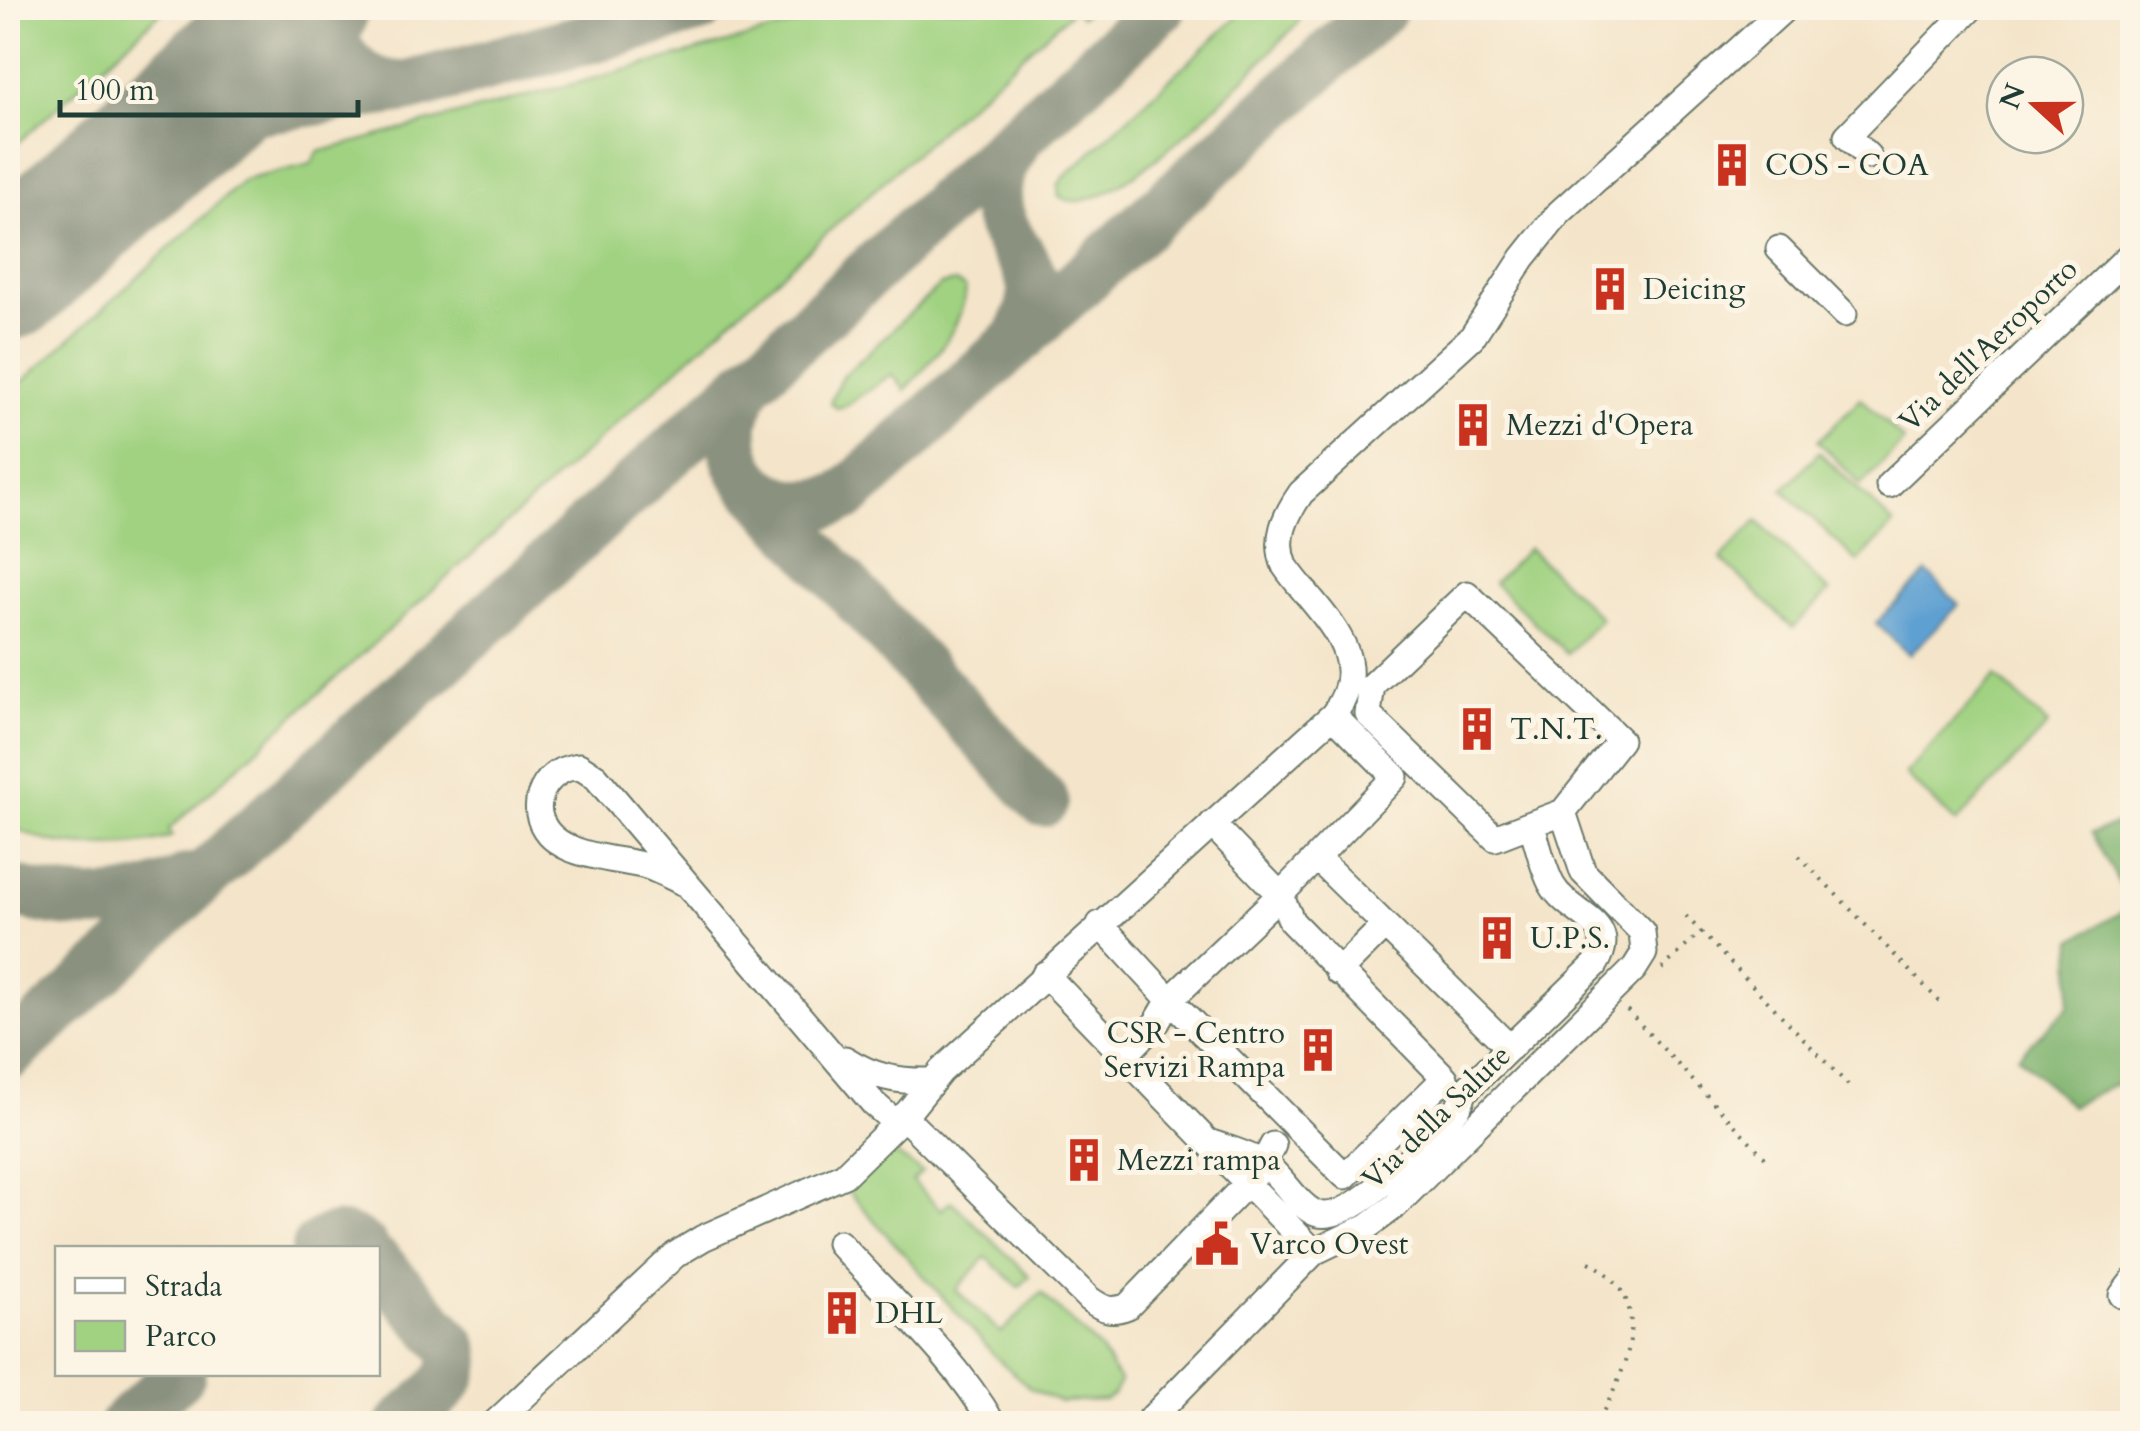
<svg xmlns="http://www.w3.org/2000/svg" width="2140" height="1431" font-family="Cardo,serif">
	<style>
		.green { fill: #a0d281; stroke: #60885a; stroke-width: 2.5 }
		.forest { fill: #80b46f; stroke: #507852; stroke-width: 2.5 }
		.water { fill: #5ea0d2; stroke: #3e6e83; stroke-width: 2.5 }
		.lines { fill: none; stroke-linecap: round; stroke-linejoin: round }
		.taxiway { stroke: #8a917f; stroke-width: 52 }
		.runway { stroke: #8a917f; stroke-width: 132 }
		.minor-casing { stroke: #6a7868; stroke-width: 29 }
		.path { stroke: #6a7868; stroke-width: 4; stroke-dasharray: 2.5 8; stroke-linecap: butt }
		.minor { stroke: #fff; stroke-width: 25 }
		.labels { text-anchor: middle; stroke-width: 10; stroke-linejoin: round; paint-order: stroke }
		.poi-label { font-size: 30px; fill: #1f3d34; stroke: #fcf5e5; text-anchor: start }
		.street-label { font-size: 30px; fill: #1f3d34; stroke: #fcf5e5 }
	</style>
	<rect width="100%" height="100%" fill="#fcf5e5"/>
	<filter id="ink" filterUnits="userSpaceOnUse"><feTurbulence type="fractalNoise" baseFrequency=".01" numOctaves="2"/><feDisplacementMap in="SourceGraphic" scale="20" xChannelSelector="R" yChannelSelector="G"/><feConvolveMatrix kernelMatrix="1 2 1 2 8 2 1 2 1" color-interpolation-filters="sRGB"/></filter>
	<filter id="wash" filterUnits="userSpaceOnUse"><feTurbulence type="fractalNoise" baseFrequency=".0048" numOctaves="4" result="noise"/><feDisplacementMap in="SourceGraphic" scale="40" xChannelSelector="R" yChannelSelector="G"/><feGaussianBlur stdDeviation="2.25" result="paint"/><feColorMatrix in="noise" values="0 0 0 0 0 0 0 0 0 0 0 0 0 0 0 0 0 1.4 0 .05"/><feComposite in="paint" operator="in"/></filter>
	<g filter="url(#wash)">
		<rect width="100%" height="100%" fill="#f4e5ca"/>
		<path class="green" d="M8 8H166L8 152Z
			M858 8H1092L1081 17 1074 9 169 829 172 836C143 848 76 849 45 840 32 836 20 830 8 825V395L244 180 311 164 318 152Z
			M1247 8H1303L1297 24C1262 59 1107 232 1059 196L1058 185 1065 176Z
			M955 282 966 288C962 330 932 361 905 390L892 374 845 406 837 408 830 403 841 378 940 285Z
			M1861 398 1904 441 1861 485 1818 441Z
			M1819 452 1894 524 1858 562 1783 490Z
			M1757 521 1829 591 1793 628 1721 559Z
			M1528 548 1601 618 1567 654 1494 583Z
			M1996 676 2048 725 1956 823 1905 774Z
			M894 1153 922 1172 912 1181 941 1210 951 1201 1030 1276 1019 1287 986 1257 956 1290 1001 1333 1041 1293 1100 1349 1120 1382 1113 1395 1105 1400 1060 1402 1031 1389 998 1359 847 1190 884 1155Z"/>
		<path class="forest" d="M2132 819V1082L2113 1085 2071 1106 2018 1056 2069 1006 2073 940 2132 906 2091 833Z"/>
		<path class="water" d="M1927 572 1959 605 1909 655 1876 623Z"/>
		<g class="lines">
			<path class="taxiway" d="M329 8C326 53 360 88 406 87
				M169 125 188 118 407 87 700 8
				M1016 141C1006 157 996 173 996 193 995 255 1063 263 1017 340
				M749 381C742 395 734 409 733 425 729 493 791 522 847 495L1382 8
				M759 492 1043 801
				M8 889C71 909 130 909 190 879
				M8 1055 1160 8
				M317 1248C333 1235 347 1236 363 1248
				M378 1264 451 1345C468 1379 424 1403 402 1424
				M125 1424 180 1374"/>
			<path class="runway" d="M8 274 302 8"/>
		</g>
	</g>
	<g filter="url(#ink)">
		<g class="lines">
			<g class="minor-casing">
				<path id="minor" d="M1868 156 1847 136 1971 8
					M1779 249 1844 314
					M1889 485 2132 253
					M1531 824 1495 838 1368 714 1372 685 1467 594 1620 740 1563 812
					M1317 858 1510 1048
					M682 882C670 876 658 870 646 866 613 857 548 858 539 814 537 803 540 793 546 784 555 772 565 768 579 766L596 777 874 1104 896 1123
					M1100 924 1170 1000 1345 1176 1445 1078 1292 922 1280 895 1212 824
					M1338 972 1385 925
					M1045 974 1314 1252
					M1124 1056 1157 1022 1170 1000 1280 895 1395 777 1333 715
					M845 1059C873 1077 898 1082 932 1081
					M903 1116 1089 1299C1103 1309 1111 1313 1128 1306L1260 1170 1273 1145
					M839 1243C892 1301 954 1356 993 1424
					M2122 1295 2132 1282
					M494 1424 675 1255 703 1238 844 1175 908 1112 941 1071 1333 715C1379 655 1316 612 1285 566 1274 539 1285 516 1301 493L1472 337 1523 258 1559 213 1785 8
					M1146 1424 1314 1252 1368 1226 1395 1206 1634 969 1644 953 1642 932 1583 872 1563 812 1531 824C1538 843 1542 867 1552 885 1570 917 1623 921 1595 965L1465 1091 1458 1108C1434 1132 1350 1232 1313 1212 1293 1201 1283 1176 1264 1164 1247 1153 1224 1148 1206 1141"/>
			</g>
			<path class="path" d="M1799 856 1939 1001
				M1701 932 1850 1087
				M1662 969 1701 932 1686 916
				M1627 1010 1770 1163
				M1589 1262C1659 1298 1627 1371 1596 1424"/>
			<use href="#minor" class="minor"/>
		</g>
	</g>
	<defs>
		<g id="building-bare" transform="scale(3.45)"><path d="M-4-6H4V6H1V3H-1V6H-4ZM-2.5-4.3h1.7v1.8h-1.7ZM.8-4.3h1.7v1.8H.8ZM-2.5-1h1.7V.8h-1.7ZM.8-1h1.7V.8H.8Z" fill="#c8321e" stroke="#fcf5e5" stroke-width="2.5" paint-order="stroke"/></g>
		<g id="civic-bare" transform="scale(3.45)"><path d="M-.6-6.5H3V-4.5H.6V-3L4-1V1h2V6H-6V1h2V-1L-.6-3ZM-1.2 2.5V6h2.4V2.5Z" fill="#c8321e" stroke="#fcf5e5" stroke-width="2.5" paint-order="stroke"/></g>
	</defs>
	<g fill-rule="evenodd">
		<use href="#building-bare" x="1732" y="165"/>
		<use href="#building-bare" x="1610" y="289"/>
		<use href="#building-bare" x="1473" y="425"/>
		<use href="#building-bare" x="1477" y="729"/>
		<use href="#building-bare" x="1497" y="938"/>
		<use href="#building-bare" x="1318" y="1050"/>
		<use href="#building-bare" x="1084" y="1160"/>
		<use href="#civic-bare" x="1217" y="1244"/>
		<use href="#building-bare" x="842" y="1313"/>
	</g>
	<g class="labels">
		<g class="poi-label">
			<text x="1765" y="175">COS - COA</text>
			<text x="1643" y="299">Deicing</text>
			<text x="1506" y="435">Mezzi d'Opera</text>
			<text x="1510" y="739">T.N.T.</text>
			<text x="1530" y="948">U.P.S.</text>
			<text x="1285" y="1043" text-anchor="end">CSR - Centro<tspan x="1285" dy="34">Servizi Rampa</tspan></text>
			<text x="1117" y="1170">Mezzi rampa</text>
			<text x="1250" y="1254">Varco Ovest</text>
			<text x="875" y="1323">DHL</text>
		</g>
		<g class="street-label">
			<text transform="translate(1988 345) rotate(-44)" y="10">Via dell'Aeroporto</text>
			<text transform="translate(1436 1117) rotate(-44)" y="10">Via della Salute</text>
		</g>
	</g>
	<rect width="2140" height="1431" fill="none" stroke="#fcf5e5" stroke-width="40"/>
	<rect x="55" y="1246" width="325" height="130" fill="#fcf5e5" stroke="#a4ab9e" stroke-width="2.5"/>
	<rect x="75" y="1278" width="50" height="15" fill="#ffffff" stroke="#a4ab9e" stroke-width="2.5"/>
	<text x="145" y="1296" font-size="30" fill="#1f3d34">Strada</text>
	<rect x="75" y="1321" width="50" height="30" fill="#a0d281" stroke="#a4ab9e" stroke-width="2.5"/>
	<text x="145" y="1346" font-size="30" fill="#1f3d34">Parco</text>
	<g transform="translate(2035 105) rotate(291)"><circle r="48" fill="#fcf5e5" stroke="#a4ab9e" stroke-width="2.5"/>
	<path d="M0-8L18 38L0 25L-18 38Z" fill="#c8321e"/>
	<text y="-15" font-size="28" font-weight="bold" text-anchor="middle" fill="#1f3d34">N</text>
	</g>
	<path d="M60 100v15h298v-15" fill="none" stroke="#1f3d34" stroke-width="5"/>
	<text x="75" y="100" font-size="30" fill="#1f3d34" stroke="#fcf5e5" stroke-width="8" paint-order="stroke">100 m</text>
</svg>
